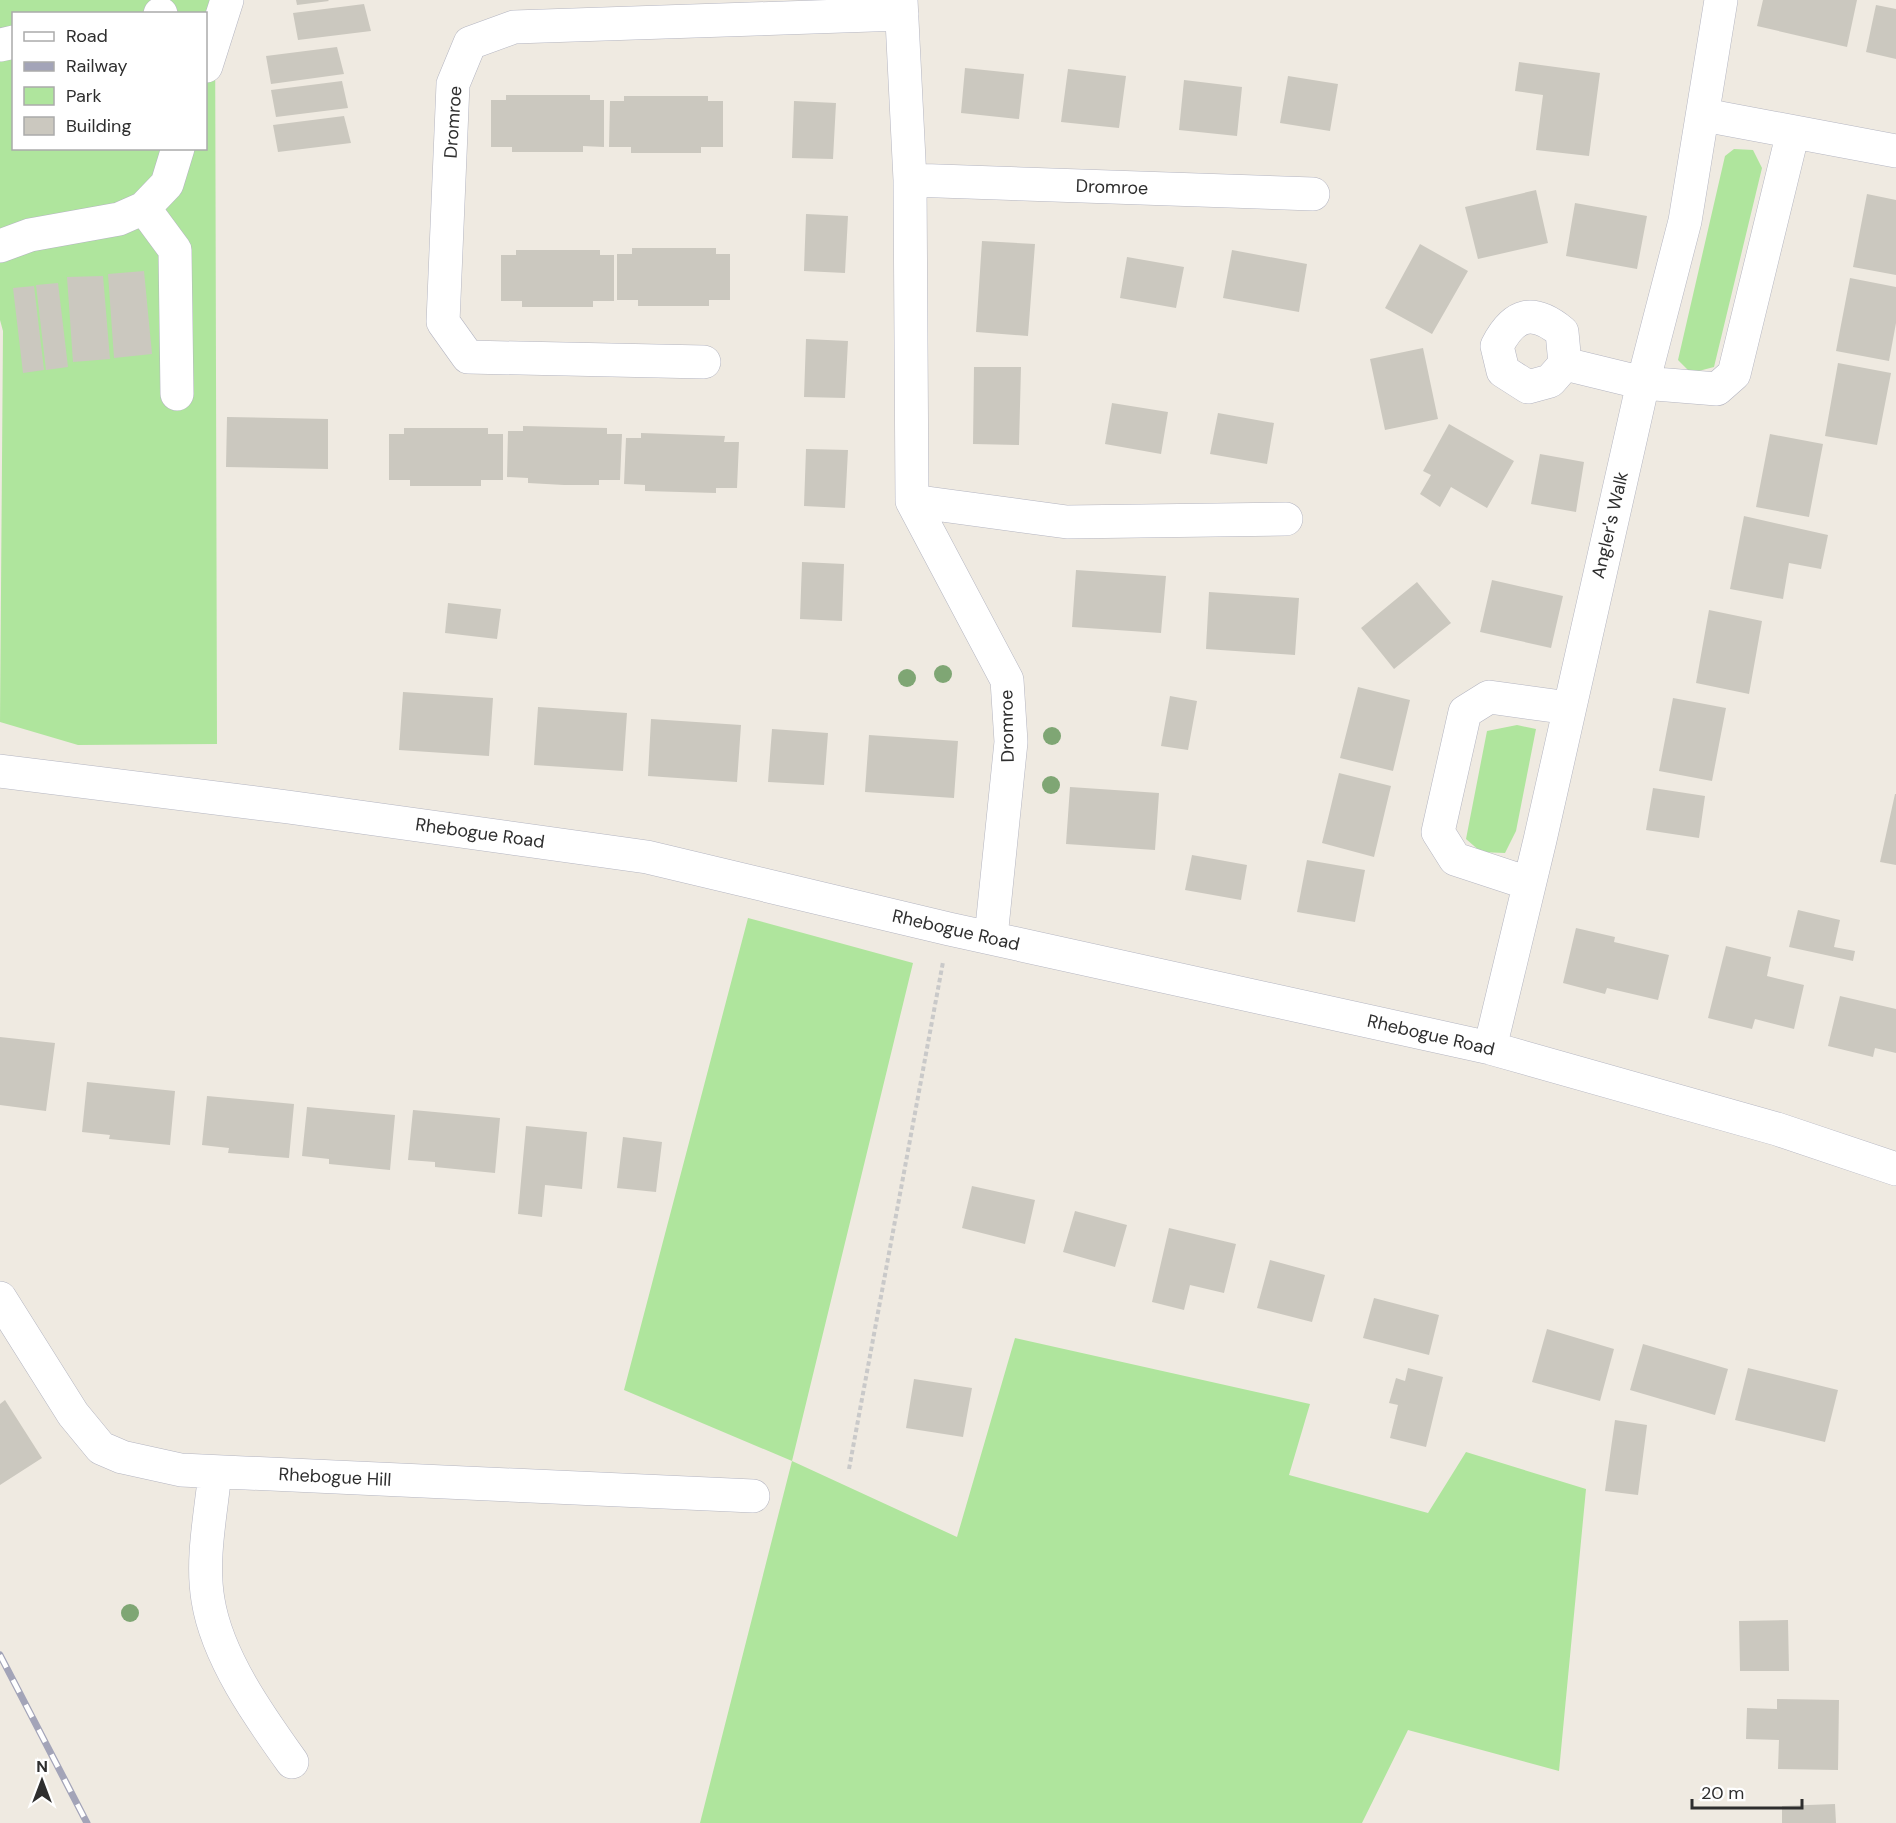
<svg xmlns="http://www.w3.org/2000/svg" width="1896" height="1823" font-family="'DM Sans',sans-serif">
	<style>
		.green { fill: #afe59d; fill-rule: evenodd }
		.building { fill: #cbc8bf }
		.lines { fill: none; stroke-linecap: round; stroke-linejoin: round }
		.minor-casing { stroke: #b4b5c1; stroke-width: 34 }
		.path { stroke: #c9c9c9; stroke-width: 4; stroke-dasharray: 4.5 3; stroke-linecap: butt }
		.minor { stroke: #fff; stroke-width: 33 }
		.rail-casing { stroke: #a3a4b8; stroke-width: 7 }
		.rail { stroke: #fff; stroke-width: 4.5; stroke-dasharray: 14; stroke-linecap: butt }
		.tree { fill: #7fa674 }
		.labels { text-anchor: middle; stroke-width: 6; stroke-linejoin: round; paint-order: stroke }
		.street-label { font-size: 18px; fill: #2e2e2e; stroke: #fff }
	</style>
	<rect width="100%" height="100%" fill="#efeae1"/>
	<path class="green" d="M0 0H215L217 744 78 745 0 722 3 331 0 320ZM14 14H206V148H14Z
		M1734 149 1753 150 1762 168 1714 367 1691 373 1678 360 1725 156Z
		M1517 725 1536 729 1516 831 1505 853 1481 852 1466 839 1487 731Z
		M748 918 913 963 792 1461 957 1537 1015 1338 1310 1404 1289 1475 1428 1513 1466 1452 1586 1489 1559 1771 1408 1730 1362 1823H700L792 1461 624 1390Z"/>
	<path class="building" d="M296 0H328L329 1 297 5Z
		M1763 0H1857L1847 47 1757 26Z
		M364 4 371 31 298 40 293 13Z
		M1876 5 1896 9V59L1866 52Z
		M337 47 344 74 271 84 266 56Z
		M1519 62 1600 73 1589 156 1536 150 1543 95 1515 91Z
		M965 68 1024 74 1019 119 961 113Z
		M1068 69 1126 76 1119 128 1061 122Z
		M1288 76 1338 84 1330 131 1280 123Z
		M1184 80 1242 87 1237 136 1179 130Z
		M342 81 348 108 276 117 271 90Z
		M506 95H590V100H604V147L583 146V152H512V147H491V100H506Z
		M624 96H708V101H723V147H701V153H631V147H609L610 101H624Z
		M794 101 836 103 833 159 792 158Z
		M344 116 351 143 278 152 273 125Z
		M1536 190 1548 243 1478 259 1465 207Z
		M1867 194 1896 200V275L1853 267Z
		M1575 203 1647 216 1637 269 1566 256Z
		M806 214 848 216 845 273 804 271Z
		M982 241 1035 244 1028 336 976 332Z
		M1420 244 1468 271 1432 334 1385 308Z
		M632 248H716V254H730V300H709V306H638V300H617V254H632Z
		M516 250H600V255H614V301H593V307H522V301H501V255H516Z
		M1232 250 1307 264 1299 312 1223 298Z
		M1127 257 1184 267 1176 308 1120 298Z
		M144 271 152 354 114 358 108 274Z
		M103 276 110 359 73 362 67 277Z
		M1850 278 1896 287V323L1889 361 1836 351Z
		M58 283 68 367 46 370 36 285Z
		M34 286 44 370 23 373 13 288Z
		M806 339 848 341 845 398 804 397Z
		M1423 348 1438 419 1385 430 1370 359Z
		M1838 363 1891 373 1877 445 1825 436Z
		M974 367H1021L1019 445 973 444Z
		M1112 403 1168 412 1161 454 1105 444Z
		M1218 413 1274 423 1267 464 1210 454Z
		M227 417 328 419V469L226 467Z
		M1449 424 1514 461 1487 508 1451 487 1440 507 1420 494 1431 475 1423 471Z
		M523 426 607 428V434H622L620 480H599V485H564L528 483V478L507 477 508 431H523Z
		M404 428H488V434H503V480H481V486H410V480H389V434H404Z
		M641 433 725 436 724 442H739L737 488H716V493L645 491V485L624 484 626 438H641Z
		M1770 434 1823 444 1809 517 1756 507Z
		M806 449 848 450 845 508 804 506Z
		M1540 454 1584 462 1576 512 1531 504Z
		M1744 516 1828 535 1821 569 1789 563 1783 599 1730 589Z
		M802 562 844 564 842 621 800 619Z
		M1076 570 1166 576 1161 633 1072 627Z
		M1492 580 1563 596 1551 648 1480 632Z
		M1417 582 1451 623 1394 669 1361 628Z
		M1209 592 1299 598 1295 655 1206 649Z
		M448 603 501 609 497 639 445 633Z
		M1709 610 1762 621 1749 694 1696 683Z
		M1358 687 1410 700 1393 771 1340 758Z
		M403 692 493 698 489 756 399 750Z
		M1170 696 1197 701 1188 750 1161 746Z
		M1673 698 1726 708 1712 781 1659 771Z
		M538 707 627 713 623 771 534 765Z
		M651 719 741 725 737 782 648 776Z
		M772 729 828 733 824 785 768 782Z
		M869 735 958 741 954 798 865 792Z
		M1339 773 1391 786 1374 857 1322 843Z
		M1070 787 1159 793 1155 850 1066 844Z
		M1653 788 1705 796 1699 838 1646 830Z
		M1895 794H1896V865L1880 862Z
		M1192 855 1247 865 1241 900 1185 890Z
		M1307 860 1365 870 1355 922 1297 912Z
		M1798 910 1840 920 1834 947 1855 951 1853 961 1789 947Z
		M1576 928 1615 937 1614 942 1669 955 1658 1000 1607 988 1605 994 1563 983Z
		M1726 946 1771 957 1767 976 1804 985 1794 1029 1755 1019 1752 1029 1708 1018Z
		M1840 996 1896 1009V1053L1875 1048 1873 1057 1828 1046Z
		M0 1037 55 1043 46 1111 0 1105Z
		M87 1082 175 1091 170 1145 109 1139 110 1135 82 1132Z
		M207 1096 294 1104 289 1158 228 1153 229 1148 202 1145Z
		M307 1107 395 1115 390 1170 329 1164V1159L302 1156Z
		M413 1110 500 1118 495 1173 435 1167V1162L408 1160Z
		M526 1126 587 1132 582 1189 545 1185 542 1217 518 1214Z
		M623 1137 662 1142 656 1192 617 1188Z
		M972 1186 1035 1200 1025 1244 962 1228Z
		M1075 1211 1127 1225 1115 1267 1063 1252Z
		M1169 1228 1236 1244 1224 1293 1190 1285 1184 1310 1152 1302Z
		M1270 1260 1325 1275 1312 1322 1257 1308Z
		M1374 1298 1439 1315 1429 1355 1363 1338Z
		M1547 1329 1614 1349 1600 1401 1532 1382Z
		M1643 1344 1728 1369 1715 1415 1630 1390Z
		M1408 1368 1443 1377 1426 1447 1390 1438 1398 1405 1389 1403 1396 1378 1405 1381Z
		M1748 1368 1838 1390 1825 1442 1735 1420Z
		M914 1379 972 1388 963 1437 906 1428Z
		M5 1400 42 1458 0 1485V1404Z
		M1615 1420 1647 1425 1638 1495 1605 1491Z
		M1788 1620 1789 1671H1740L1739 1621Z
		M1777 1699 1839 1700 1838 1770 1778 1769 1779 1740 1746 1739 1747 1708 1777 1709Z
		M1835 1804 1836 1823H1782V1806Z"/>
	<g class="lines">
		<g class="minor-casing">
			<path id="minor" d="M901 0 910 180 912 501 1007 680 1011 742 991 937
				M160 14H161
				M0 45 14 42
				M206 66 227 0
				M1704 115 1896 151
				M910 180 1313 194
				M144 208 175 250 177 394
				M0 246 30 235 119 219 144 208 167 184 178 148
				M704 362 468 357 443 322 453 84 470 43 514 27 902 14
				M1565 364 1562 332C1533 308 1514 313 1497 346L1503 371 1528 387 1550 381 1565 364 1643 383 1717 389 1734 374 1793 132
				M912 501 1067 522 1286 519
				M0 771 288 807 647 857 949 929 1490 1048 1777 1129 1896 1169
				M1528 883 1455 859 1438 832 1465 712 1489 697 1569 708
				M1490 1048 1540 840 1643 383 1685 221 1721 0
				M0 1298 73 1414 101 1448 122 1457 181 1470 753 1496
				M215 1472C211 1513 201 1559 208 1600 217 1657 259 1716 292 1762"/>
		</g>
		<path class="path" d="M849 1469 943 962"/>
		<use href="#minor" class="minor"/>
		<g class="rail-casing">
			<path id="rail" d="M0 1655 87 1823"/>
		</g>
		<use href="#rail" class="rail"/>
	</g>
	<g class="tree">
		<circle cx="943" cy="674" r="9"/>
		<circle cx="907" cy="678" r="9"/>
		<circle cx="1052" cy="736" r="9"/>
		<circle cx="1051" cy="785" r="9"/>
		<circle cx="130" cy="1613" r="9"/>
	</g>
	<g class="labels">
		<g class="street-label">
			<text transform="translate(453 122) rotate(-86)" y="6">Dromroe</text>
			<text transform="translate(1112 187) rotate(2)" y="6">Dromroe</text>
			<text transform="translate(1610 525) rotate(-77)" y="6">Angler's Walk</text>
			<text transform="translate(1007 726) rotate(-91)" y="6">Dromroe</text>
			<text transform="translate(480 833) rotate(8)" y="6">Rhebogue Road</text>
			<text transform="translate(956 930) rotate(13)" y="6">Rhebogue Road</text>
			<text transform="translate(1431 1035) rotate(13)" y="6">Rhebogue Road</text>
			<text transform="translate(335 1477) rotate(3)" y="6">Rhebogue Hill</text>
		</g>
	</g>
	<rect x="12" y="12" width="195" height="138" fill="#ffffff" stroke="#ababab" stroke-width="1.5"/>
	<rect x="24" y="32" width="30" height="9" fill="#ffffff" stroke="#ababab" stroke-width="1.5"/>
	<text x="66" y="42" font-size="18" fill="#2e2e2e">Road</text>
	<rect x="24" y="62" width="30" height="9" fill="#a3a4b8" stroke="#ababab" stroke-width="1.5"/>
	<text x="66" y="72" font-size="18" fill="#2e2e2e">Railway</text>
	<rect x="24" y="87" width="30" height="18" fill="#afe59d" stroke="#ababab" stroke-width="1.5"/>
	<text x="66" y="102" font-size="18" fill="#2e2e2e">Park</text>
	<rect x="24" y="117" width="30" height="18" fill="#cbc8bf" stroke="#ababab" stroke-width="1.5"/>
	<text x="66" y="132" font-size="18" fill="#2e2e2e">Building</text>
	<g transform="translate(42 1781)" stroke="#ffffff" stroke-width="4.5" paint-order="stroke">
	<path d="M0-4.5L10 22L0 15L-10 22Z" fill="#2e2e2e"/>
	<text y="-9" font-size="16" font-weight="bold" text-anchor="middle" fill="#2e2e2e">N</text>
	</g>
	<path d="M1692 1799v9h110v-9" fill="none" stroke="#2e2e2e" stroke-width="3"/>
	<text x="1701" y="1799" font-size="18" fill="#2e2e2e" stroke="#ffffff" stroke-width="4.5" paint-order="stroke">20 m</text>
</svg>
